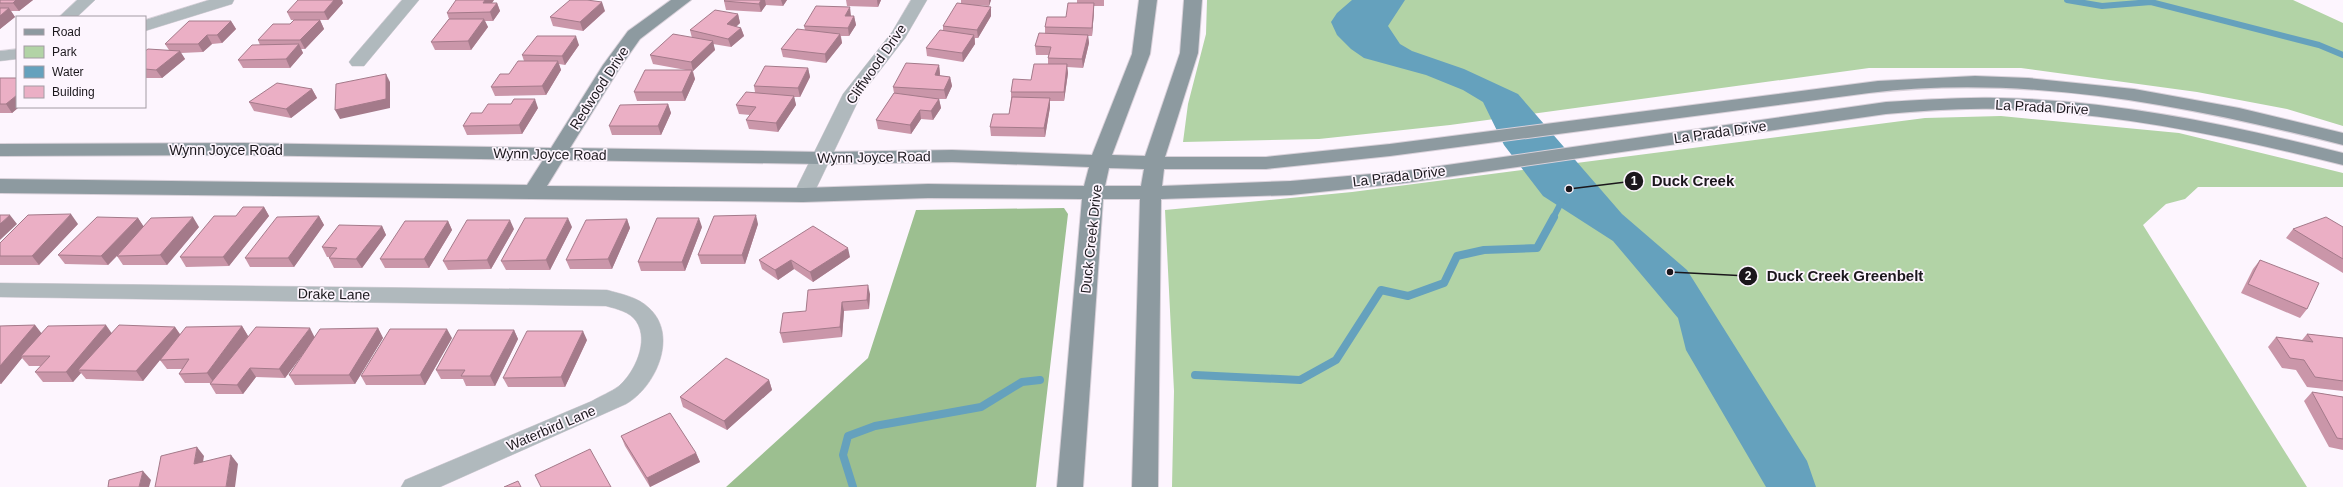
<svg xmlns="http://www.w3.org/2000/svg" width="2343" height="487" font-family="Arial,sans-serif">
	<style>
		.green { fill: #b2d3a6 }
		.forest { fill: #9cbf90 }
		.water { fill: #65a1bd }
		.lines { fill: none; stroke-linecap: round; stroke-linejoin: round }
		.stream-far1 { stroke: #65a1bd; stroke-width: 6 }
		.stream { stroke: #65a1bd; stroke-width: 8 }
		.street-casing { stroke: #d9d1da; stroke-width: 1 }
		.secondary-casing { stroke: #d9d1da; stroke-width: 2 }
		.street { fill: #b0b9bd; fill-rule: evenodd }
		.secondary { fill: #8d9aa0; fill-rule: evenodd }
		.wall { fill: #ca96a9 }
		.shaded-wall { fill: #a47a8a }
		.building { fill: #ebafc5; stroke: #a47a8a }
		.labels { text-anchor: middle; stroke-width: 3.5; stroke-linejoin: round; paint-order: stroke }
		.street-label { font-size: 14px; fill: #1b171c; stroke: #fdf5fe }
		.leader { fill: none; stroke: #1b171c; stroke-width: 1.5 }
		.callout-dot { fill: #1b171c; stroke: #fdf5fe; stroke-width: 1.5 }
		.mark-label { font-size: 12px; text-anchor: middle; font-weight: bold; fill: #fff }
		.callout-label { font-size: 15px; text-anchor: middle; font-weight: bold; fill: #1b171c; stroke: #fdf5fe; stroke-width: 3.5; stroke-linejoin: round; paint-order: stroke }
	</style>
	<rect width="100%" height="100%" fill="#fdf5fe"/>
	<path class="green" d="M1207 0H2293L2343 23V126L2287 109 2197 92 2021 68H1869L1450 125 1319 139 1183 142 1188 104 1206 34Z
		M2001 116 2179 133 2343 173V187H2198L2185 199 2166 204 2143 225 2307 487H1172L1174 391 1165 210 1352 192 1925 118Z"/>
	<path class="forest" d="M1064 208 1068 214 1036 487H726L868 358 916 210Z"/>
	<path class="water" d="M1352 0H1405L1388 26 1400 44 1412 51 1464 69 1518 94 1622 214 1687 270 1807 461 1816 487H1766L1686 350 1678 318 1613 241 1543 196 1504 145 1483 102 1463 90 1426 75 1364 58 1351 49 1337 35 1331 22 1337 13Z"/>
	<g class="lines">
		<path class="stream-far1" d="M2067 0 2102 6 2151 2 2319 45 2343 55
			M1553 218 1563 199"/>
		<path class="stream" d="M1195 375 1300 380 1336 360 1381 290 1408 296 1444 283 1457 256 1484 250 1537 248 1554 217
			M853 487 843 455 848 436 875 426 981 407 1022 382 1040 380"/>
		<g class="street-casing">
			<path id="street" d="M77 0H95L77 17H59Z
				M209 0H234L232 4 145 31V20Z
				M402 0H419L364 66H352L349 62 352 58Z
				M911 0H927L905 38 861 95 813 195 810 199 803 201 796 199 793 195 843 94 892 32Z
				M17 49V59L0 61V51Z
				M0 283 607 290C621 294 638 297 649 308 679 335 656 387 626 404L440 487H401L405 480 592 401C600 396 611 392 619 386 634 373 650 341 636 321 630 312 617 309 606 306L0 297Z"/>
		</g>
		<g class="secondary-casing">
			<path id="secondary" d="M671 0H691L640 39 621 66 570 148 820 152 952 150 1092 155 1132 54 1139 0H1157L1150 54 1112 155 1145 156 1180 53 1184 0H1202L1198 53 1165 157H1266L1390 144 1878 81 1975 76 2028 78 2134 89 2239 108 2343 133V145C2188 106 2030 74 1869 93L1390 156 1266 169H1164L1162 186 1291 181 1405 171 1886 102C1923 100 1960 97 1998 98 2115 100 2230 125 2343 153V165C2230 137 2115 112 1998 109 1960 108 1923 111 1886 114L1405 183 1291 195 1161 199 1158 487H1132L1140 199H1103L1083 487H1057L1082 199 928 198 803 202 0 193V179L527 185 543 160 243 155 0 156V144L243 143 551 148 603 65 628 31ZM563 160 820 164 952 162 1089 167 1084 186 928 184 803 188 547 186ZM1109 168 1144 169 1141 186H1105Z"/>
		</g>
		<use href="#street" class="street"/>
		<use href="#secondary" class="secondary"/>
	</g>
	<path class="wall" d="M0 0H33L19 11H11L15 17 0 29Z
		M494 0 492 3H497L500 11 493 21H485L488 27 471 50H435L431 42 449 19 447 13Z
		M725 0H787L783 6 766 5 761 12 726 10 724 1Z
		M846 0H881L878 7 847 6Z
		M961 0H991L989 6 973 5 991 7V16L978 38H975V44L963 62 927 56 926 48 943 30V26L961 4Z
		M1077 0H1104V6H1094V11L1092 36H1088L1089 43 1083 68 1067 67 1068 73 1064 101H1050V107L1045 137 991 136 990 127 1009 114 1011 99V92L1031 80 1048 64V58L1049 55H1036L1035 46 1045 33V27L1066 17 1077 3Z
		M343 3 328 20H320L324 29 305 49H301L303 53 290 68H243L238 60 260 45 258 40 290 24 294 20H291L287 12Z
		M605 11 583 31 553 26 550 17Z
		M738 14 740 23 736 27 741 28 744 36 731 47 713 44 715 50 693 71 695 79 685 101H637L634 92 686 70 653 64 650 55 692 38 690 30Z
		M851 16H854L856 25 849 36H841L842 43 826 63 783 57 781 49 805 30 804 26Z
		M231 21 236 29 222 43 212 44 203 52 181 53 185 59 162 78H145V51L169 50 165 44Z
		M579 45 565 65 559 64 561 70 546 95 495 96 491 87 509 74 524 61 522 55Z
		M939 65 940 74V76L950 77 952 86 946 99H938H939L941 108 933 120 921 119 911 134 878 129 876 120 894 93 893 87Z
		M808 68 810 77 800 97H794L796 105 778 132 749 129 746 120 750 115 739 114 736 105 755 92 754 86Z
		M0 78 17 107H19L12 113H0Z
		M312 89 317 98 291 118 254 111 249 102Z
		M668 104 671 113 661 135H612L609 126Z
		M538 108 522 134 467 135 463 126 482 113Z
		M264 207 269 216 229 266 186 267 180 257 236 216Z
		M319 216 324 225 294 267H250L245 258Z
		M138 218 143 226 199 227 167 265H123L117 256 108 265 65 264 58 255Z
		M627 219 630 228 612 269H570L566 260Z
		M448 221 452 230 429 268H385L380 259Z
		M78 224 39 265H0V243Z
		M758 224 745 264H701L698 255Z
		M382 226 386 235 362 268H334L329 258 330 257H327L322 247Z
		M572 227 550 270H506L501 261Z
		M702 227 685 271H641L638 262Z
		M2343 227V273L2286 238 2293 229Z
		M514 229 491 269 448 270 443 261Z
		M850 257 813 282 794 269 778 280 762 269 759 260Z
		M2260 260 2307 309 2300 318 2241 293 2253 269Z
		M870 294 869 309 844 311 842 337 783 343 780 333 806 311Z
		M35 325 41 333H111L175 327 180 334 242 326 248 336 315 337 378 328 383 338 355 384 295 385 289 375 306 350 285 378 256 377 243 394H216L210 384 211 383H185L179 374 182 369H167L160 360 143 381 86 379 81 373 73 382H43L35 372 41 366H29L22 358 1 384H0V326Z
		M514 330 518 339 495 386H466L463 379H441L436 370Z
		M2307 334 2343 338V391L2307 387 2296 370 2282 368 2268 347 2276 337 2302 340Z
		M452 338 425 385H366L361 376Z
		M587 340 565 387H508L503 378Z
		M769 380 772 390 727 430 683 407 680 397Z
		M2312 392 2343 397V450L2329 447 2304 401Z
		M621 436 696 453 700 462 650 487 625 446Z"/>
	<path class="shaded-wall" d="M16 0H33L19 11 13 3Z
		M334 0H342L343 3 328 20 324 12Z
		M485 0H494L486 11 483 3Z
		M761 0H765L766 5 761 12 759 4Z
		M781 0H787L783 6Z
		M877 0H881L878 7Z
		M989 0H991L989 6Z
		M602 2 605 11 583 31 580 22Z
		M497 3 500 11 493 21 490 12Z
		M1094 3V11L1092 36V28Z
		M850 7 851 16H845Z
		M991 7V16L978 38 977 30Z
		M9 8 15 17 0 29V16Z
		M738 14 740 23 729 33 727 24Z
		M854 16 856 25 849 36 848 28Z
		M484 19 488 27 471 50 468 41Z
		M320 20 324 29 305 49 300 40Z
		M231 21 236 29 222 43 217 35Z
		M741 28 744 36 731 47 728 39Z
		M840 34 842 43 826 63 825 54Z
		M207 35 212 44 203 52 198 44Z
		M974 35 975 44 963 62 962 53Z
		M1088 35 1089 43 1083 68 1082 59Z
		M576 36 579 45 565 65 562 56Z
		M713 41 715 50 693 71 691 62Z
		M299 44 303 53 290 68 286 59Z
		M180 51 185 59 162 78 156 70Z
		M558 61 561 70 546 95 542 86Z
		M1067 64 1068 73 1064 101V92Z
		M939 65 940 74 936 84 935 75Z
		M808 68 810 77 800 97 798 88Z
		M692 70 695 79 685 101 682 92Z
		M386 74 390 82V108L340 119 335 110Z
		M950 77 952 86 946 99 944 90Z
		M312 89 317 98 291 118 286 109Z
		M17 95V107H19L12 113 6 104Z
		M794 96 796 105 778 132 776 123Z
		M1050 98V107L1045 137 1044 128Z
		M535 99 538 108 522 134 519 125Z
		M939 99 941 108 933 120 931 111Z
		M668 104 671 113 661 135 658 126Z
		M920 110 921 119 911 134 910 125Z
		M264 207 269 216 229 266 223 257Z
		M71 214 78 224 39 265 32 256Z
		M10 215 17 224 0 240V224Z
		M756 215 758 224 745 264 742 255Z
		M319 216 324 225 294 267 288 258Z
		M193 217 199 227 167 265 160 255Z
		M138 218 144 227 108 265 101 256Z
		M568 218 572 227 550 270 546 260Z
		M699 218 702 227 685 271 682 262Z
		M627 219 630 228 612 269 608 259Z
		M510 220 514 229 491 269 487 260Z
		M448 221 452 230 429 268 424 259Z
		M382 226 386 235 362 268 356 259Z
		M848 248 850 257 813 282 810 272Z
		M791 260 794 269 778 280 775 270Z
		M868 285 870 294 869 309 867 300Z
		M842 302 844 311 842 337 840 327Z
		M35 325 42 334 21 356 22 358 1 384 0 382V366Z
		M106 325 113 335 78 370 81 373 73 382 66 372Z
		M242 326 248 336 214 383 207 373Z
		M175 327 181 336 160 360 143 381 136 371Z
		M310 328 315 338 285 378 279 369Z
		M378 328 383 338 355 384 349 375Z
		M447 329 452 338 425 385 420 375Z
		M514 330 518 339 495 386 490 376Z
		M583 331 587 340 565 387 561 377Z
		M250 368 256 377 243 394 237 385Z
		M769 380 772 390 727 430 724 421Z
		M197 447 204 456 201 474 194 464Z
		M696 453 700 462 650 487 647 478Z
		M231 455 238 464 235 487H226Z
		M143 471 151 480 149 487H139Z"/>
	<path class="building" d="M0 0H16L13 3H0Z
		M298 0H334L324 12H287Z
		M456 0H485L483 3H497L490 12 447 13Z
		M570 0H587L602 2 580 22 550 17Z
		M725 0H761L759 4 724 1Z
		M957 3 991 7 977 30 943 26Z
		M1068 3H1094L1092 28 1045 27 1047 17H1066Z
		M816 6 850 7 845 16H854L848 28 804 26Z
		M0 8H9L0 16Z
		M715 10 738 14 727 24 741 28 728 39 690 30Z
		M449 19H484L468 41 431 42Z
		M294 20H320L300 40H258L273 24H290Z
		M189 21H231L217 35H207L198 44H165Z
		M797 29 840 34 825 54 781 49Z
		M940 30 974 35 962 53 926 48Z
		M1039 33 1088 35 1082 59 1048 58 1051 47 1035 46Z
		M673 34 713 41 691 62 650 55Z
		M537 36H576L562 56 522 55Z
		M299 44 286 59 238 60 252 45Z
		M148 49 180 51 156 70 145 69V51Z
		M518 61H558L542 86 491 87 500 74H509Z
		M906 63 939 65 935 75 950 77 944 90 893 87Z
		M1034 64H1067L1064 92H1011L1013 79 1031 80Z
		M765 66 808 68 798 88 754 86Z
		M645 70H692L682 92H634Z
		M386 74V99L335 110 336 84Z
		M0 78H17V95L6 104H0Z
		M277 83 312 89 286 109 249 102Z
		M746 92 794 96 776 123 746 120 756 107 736 105Z
		M894 93 939 99 931 111 920 110 910 125 876 120Z
		M1012 97 1050 98 1044 128 990 127 993 114H1009Z
		M514 99H535L519 125 463 126 471 113H482L488 104H511Z
		M668 104 658 126H609L620 105Z
		M243 207H264L223 257H180L214 216H236Z
		M71 214 32 256H0V243L28 215Z
		M0 215H10L0 224Z
		M756 215 742 255H698L714 216Z
		M319 216 288 258H245L277 217Z
		M97 217 138 218 101 256 58 255Z
		M193 217 160 255 117 256 151 218Z
		M2326 217 2343 227V259L2293 229Z
		M525 218H568L546 260 501 261Z
		M657 218H699L682 262H638Z
		M627 219 608 259 566 260 586 220Z
		M467 220H510L487 260 443 261Z
		M405 221H448L424 259H380Z
		M339 225 382 226 356 259 329 258 337 248 322 247Z
		M813 226 848 248 810 272 791 260 775 270 759 260Z
		M2260 260 2319 283 2307 309 2248 284Z
		M868 285 867 300 842 302 840 327 780 333 783 313 806 311 808 290Z
		M35 325 0 366V326Z
		M106 325 66 372H35L50 356H21L48 326Z
		M119 325 175 327 136 371 78 370Z
		M242 326 207 373 179 374 189 359 160 360 186 327Z
		M256 327 310 328 279 369 250 368 237 385 210 384Z
		M378 328 349 375H289L320 329Z
		M390 329H447L420 375 361 376Z
		M458 330H514L490 376H461L465 370H436Z
		M527 331H583L561 377 503 378Z
		M2307 334 2343 338V381L2315 377 2304 360 2290 358 2276 337 2313 342Z
		M726 358 769 380 724 421 680 397Z
		M2312 392 2343 397V439L2337 438Z
		M670 413 696 453 647 478 621 436Z
		M197 447 194 464 231 455 226 487H155L161 456Z
		M590 449 611 487H541L535 475Z
		M143 471 139 487H108L109 480Z
		M518 481 521 487H504Z"/>
	<g class="labels">
		<g class="street-label">
			<text transform="translate(876 64) rotate(-55)" y="5">Cliffwood Drive</text>
			<text transform="translate(599 88) rotate(-57)" y="5">Redwood Drive</text>
			<text transform="translate(2042 107) rotate(3)" y="5">La Prada Drive</text>
			<text transform="translate(1720 132) rotate(-8)" y="5">La Prada Drive</text>
			<text x="226" y="155">Wynn Joyce Road</text>
			<text transform="translate(550 154) rotate(1)" y="5">Wynn Joyce Road</text>
			<text transform="translate(874 157) rotate(-1)" y="5">Wynn Joyce Road</text>
			<text transform="translate(1399 176) rotate(-7)" y="5">La Prada Drive</text>
			<text transform="translate(1091 239) rotate(-84)" y="5">Duck Creek Drive</text>
			<text transform="translate(334 294) rotate(1)" y="5">Drake Lane</text>
			<text transform="translate(551 428) rotate(-23)" y="5">Waterbird Lane</text>
		</g>
	</g>
	<path class="leader" d="M1569 189L1634 181M1670 272L1748 276"/>
	<g class="callout-dot">
		<circle cx="1569" cy="189" r="4"/>
		<circle cx="1670" cy="272" r="4"/>
		<circle cx="1634" cy="181" r="10"/>
		<circle cx="1748" cy="276" r="10"/>
	</g>
	<g class="mark-label">
		<text x="1634" y="185">1</text>
		<text x="1748" y="280">2</text>
	</g>
	<g class="callout-label">
		<text x="1693" y="186">Duck Creek</text>
		<text x="1845" y="281">Duck Creek Greenbelt</text>
	</g>
	<rect x="16" y="16" width="130" height="92" fill="#fdf5fe" stroke="#a39ca4"/>
	<rect x="24" y="29" width="20" height="6" fill="#8d9aa0" stroke="#a39ca4"/>
	<text x="52" y="36" font-size="12" fill="#1b171c">Road</text>
	<rect x="24" y="46" width="20" height="12" fill="#b2d3a6" stroke="#a39ca4"/>
	<text x="52" y="56" font-size="12" fill="#1b171c">Park</text>
	<rect x="24" y="66" width="20" height="12" fill="#65a1bd" stroke="#a39ca4"/>
	<text x="52" y="76" font-size="12" fill="#1b171c">Water</text>
	<rect x="24" y="86" width="20" height="12" fill="#ebafc5" stroke="#a39ca4"/>
	<text x="52" y="96" font-size="12" fill="#1b171c">Building</text>
</svg>
